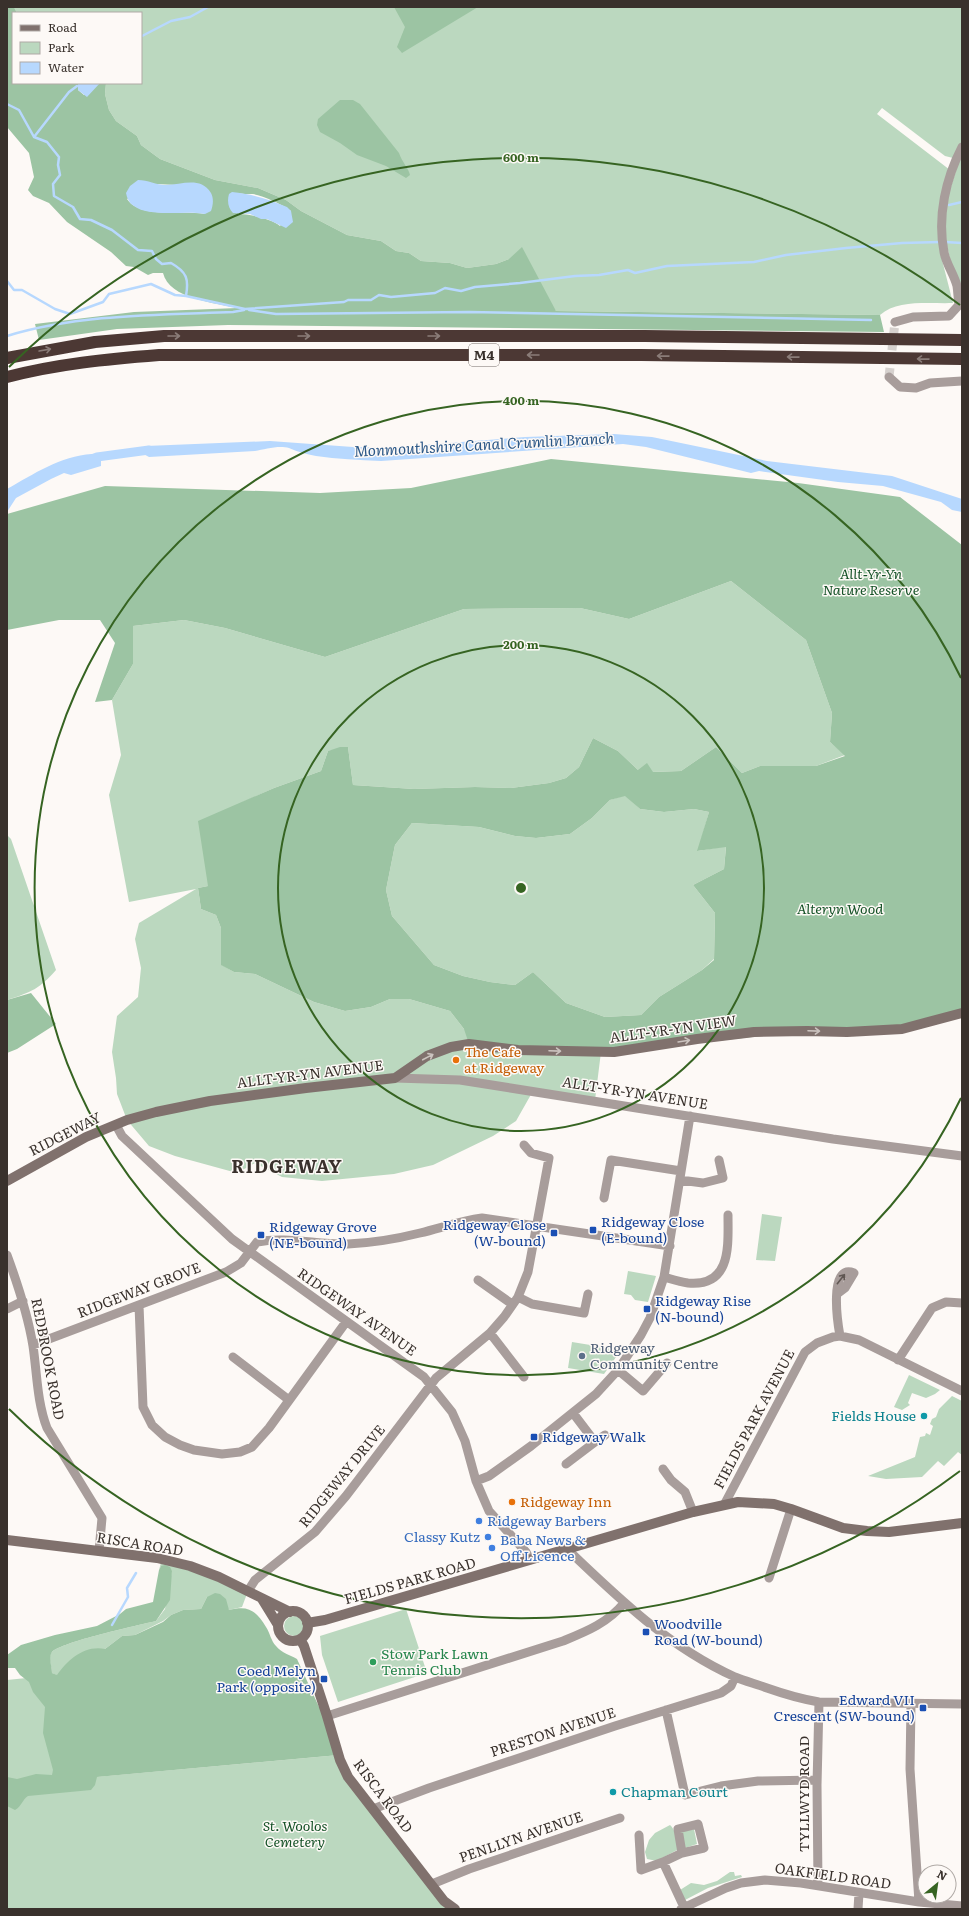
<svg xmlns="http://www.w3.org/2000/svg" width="969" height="1916" font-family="Literata,serif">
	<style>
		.green { fill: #bbd8bf }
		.forest { fill: #9cc4a3; fill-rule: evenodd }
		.water { fill: #b7d8fe }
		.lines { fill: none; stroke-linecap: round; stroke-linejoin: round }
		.stream { stroke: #b7d8fe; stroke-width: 2.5 }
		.canal { stroke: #b7d8fe; stroke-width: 9 }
		.street-tunnel { stroke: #d6d1ce; stroke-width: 9; stroke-dasharray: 9 4.5; stroke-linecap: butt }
		.street { stroke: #a89d9b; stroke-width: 9 }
		.secondary { stroke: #80716d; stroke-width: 10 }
		.highway { stroke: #4c3834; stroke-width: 12 }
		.oneway { stroke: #8a7c78 }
		.oneway2 { stroke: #cbc3bf }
		.oneway3 { stroke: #605753 }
		.ring { fill: none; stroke: #366422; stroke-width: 2 }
		.food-dot { fill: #e8710a; stroke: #fdf9f6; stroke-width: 1.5 }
		.transit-dot { fill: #1a4fb4; stroke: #fdf9f6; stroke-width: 1.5 }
		.service-dot { fill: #5c6f8a; stroke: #fdf9f6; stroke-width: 1.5 }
		.culture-dot { fill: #0f9aa8; stroke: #fdf9f6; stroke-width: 1.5 }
		.shop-dot { fill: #3f7fe0; stroke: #fdf9f6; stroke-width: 1.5 }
		.leisure-dot { fill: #2e9e5b; stroke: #fdf9f6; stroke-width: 1.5 }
		.labels { text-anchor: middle; stroke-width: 3; stroke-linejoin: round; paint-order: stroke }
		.shield { fill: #fdf9f6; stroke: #746d69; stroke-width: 1 }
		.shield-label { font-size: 13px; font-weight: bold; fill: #39312c }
		.park-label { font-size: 14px; font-style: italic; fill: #155227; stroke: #fdf9f6 }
		.street-label { font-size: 14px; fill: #39312c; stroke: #fdf9f6 }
		.food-label { font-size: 14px; fill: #c56008; stroke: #fdf9f6; text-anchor: start }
		.transit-label { font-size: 14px; fill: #164399; stroke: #fdf9f6; text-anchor: start }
		.service-label { font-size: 14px; fill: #4e5e75; stroke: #fdf9f6; text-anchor: start }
		.culture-label { font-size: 14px; fill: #0d838f; stroke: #fdf9f6; text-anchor: end }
		.shop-label { font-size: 14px; fill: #366cbe; stroke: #fdf9f6; text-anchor: start }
		.leisure-label { font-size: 14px; fill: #27864d; stroke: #fdf9f6; text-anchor: start }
		.water-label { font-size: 15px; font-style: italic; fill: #2a5787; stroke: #fdf9f6 }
		.district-label { font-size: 18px; font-weight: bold; letter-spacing: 1px; fill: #39312c; stroke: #fdf9f6 }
		.centre { fill: #366422; stroke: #fdf9f6; stroke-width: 2 }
		.ring-label { font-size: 12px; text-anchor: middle; font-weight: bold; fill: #366422; stroke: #fdf9f6; stroke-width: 3; stroke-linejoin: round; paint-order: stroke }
	</style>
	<rect width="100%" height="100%" fill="#fdf9f6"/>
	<path class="green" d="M14 7H962V142L953 158 945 156 882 108 877 114 950 170 941 256 953 303C930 304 898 299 880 315L556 311 509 259 496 264 467 268 450 263 421 261 409 253 396 251 381 241 347 235 301 211 286 200 258 188 215 180 160 159 141 145 137 136 116 121 109 110 105 94 106 83H141V13H17Z
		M962 152V285L954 275 946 242 945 213 947 199Z
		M731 581 806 640 832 713 830 742 845 755 816 766H760L742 773 716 747 681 771 652 772 638 770 618 751 593 738 579 767 566 778 549 783 511 788 475 787 414 789 353 785 348 747 328 751 321 771 274 788 243 802 208 886 198 888 201 909 216 915 221 928 222 965 234 972 255 974 314 1002 345 1011 371 1007 390 999H409L450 1011 464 1029 601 1052 595 1100 533 1091 516 1121 493 1136 433 1165 394 1174 322 1181 282 1177 255 1163 237 1173 175 1156 149 1146 127 1120 117 1094 116 1078 112 1052 117 1016 138 997 141 968 135 939 139 923 196 889 129 902 109 795 121 755 112 700 133 664V626L184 620 225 628 325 657 464 609 580 608 629 619Z
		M625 795 640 809 664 812 694 809 709 812 698 851 726 846 724 869 693 885 715 913 714 959 702 970 659 997 641 1015 605 1017 566 1003 533 972 515 985 490 982 463 976 434 965 392 916 386 890 395 845 412 823 479 827 515 836 536 838 570 834 592 818 610 800Z
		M7 835 11 839 56 970C39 989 32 992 7 1000Z
		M762 1214 782 1217 775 1261 756 1260Z
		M628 1271 656 1276 648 1302 635 1300 631 1295 624 1294Z
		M572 1342 621 1350 604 1374 568 1368Z
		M909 1375 940 1390 935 1394 926 1398 912 1393 908 1403 910 1405 902 1410 894 1407Z
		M952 1396 962 1401V1455L958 1452 944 1466 938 1461 922 1477 886 1479 868 1476 915 1457 920 1437 925 1436 926 1433 930 1435 933 1426 930 1424 932 1419 936 1417 939 1409Z
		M162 1559 248 1591 242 1607 229 1610 226 1606 207 1597 201 1609 183 1610 171 1615 163 1621 135 1635 122 1636 105 1649 96 1777 339 1755 340 1760 455 1909H7V1680L56 1675 52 1673C52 1666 47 1658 52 1652 61 1642 139 1625 156 1621L165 1609 172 1571 161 1566 159 1570Z
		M406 1609 427 1673 338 1702 322 1655 320 1636Z
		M284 1626a10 10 0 1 1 20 0a10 10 0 1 1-20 0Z
		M670 1825C675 1829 679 1843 677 1850L657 1861 647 1859 645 1852 649 1840 655 1833Z
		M694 1829 697 1844 685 1848 680 1832Z
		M730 1872H734L735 1876 741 1875 742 1877 708 1888 685 1900 680 1890 691 1883 704 1885 717 1881Z"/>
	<path class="forest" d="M7 7H14L17 13H13V83H78V90L84 95 100 83H106L105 94 109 110 116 121 137 136 141 145 160 159 215 180 258 188 286 200 301 211 347 235 381 241 396 251 409 253 421 261 450 263 467 268 496 264 509 259 522 247 556 311 880 315 884 332 228 325 117 329 39 340 35 324 134 312 238 308C216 303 169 299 163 273H153L148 275 134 267 126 266 111 252 67 222 49 203 33 196 28 190 34 177 29 153 7 127ZM157 184 176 185 205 214C183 210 140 219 127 199ZM236 193C242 194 247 194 253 194 262 195 284 205 291 211L280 226C273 219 249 214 238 214Z
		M394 7H478L402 53 397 47 405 27Z
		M340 100H353L360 104 399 153C402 162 409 169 410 175L406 178 386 166 357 155 340 143 320 132 317 125 318 119Z
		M551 459 798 483 900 497 962 545V1013L902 1029 807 1031 614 1052 469 1044 464 1029 450 1011 409 999H390L371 1007 345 1011 314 1002 255 974 234 972 221 965V928L216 915 201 909 198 888 208 886 198 821 274 788 321 771 328 751 340 747H348L353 785 414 789 475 787 511 788 549 783 566 778 579 767 593 738 618 751 638 770 647 763 653 772 681 771 716 747 742 773 760 766H816L845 756 830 742 832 713 806 640 731 581 629 619 580 608 464 609 325 657 225 628 184 620 133 626V664L112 700 95 702 115 643 100 620H59L7 630V514L105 486 320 493 411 488ZM625 796 640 809 664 812 694 809 709 812 697 851 726 847 724 869 693 885 715 913 714 960 702 970 659 997 641 1015 605 1017 566 1003 533 972 515 985 490 982 463 976 434 965 392 916 386 890 395 845 412 823 479 827 515 836 536 838 570 834 592 818 610 800Z
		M31 993 56 1024 17 1049 7 1053V1000Z
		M165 1565 170 1567 172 1571 170 1600 156 1621C139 1625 61 1642 52 1652 48 1658 52 1666 52 1673L57 1675C68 1660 84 1645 105 1649L122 1636 135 1635 163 1622 171 1615 183 1610 201 1609 207 1597 215 1593 220 1594 226 1599 229 1610C248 1605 256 1610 266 1627 270 1633 271 1641 276 1646 282 1653 290 1655 297 1659L319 1707 327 1716 339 1755 97 1777 95 1785 91 1790 28 1796C22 1800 22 1806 15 1810L7 1806V1777L17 1779 36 1774 52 1775 53 1770 43 1733 45 1707 33 1692 29 1682 20 1675 15 1668H7V1655L21 1645 55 1635 97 1626 120 1614 126 1609 153 1602 159 1570 161 1566Z"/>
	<path class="water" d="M78 83H100L87 97 78 90Z
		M138 180C148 180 156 185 166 185 182 185 200 176 211 193 214 199 213 205 211 211L205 214C185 210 150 218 134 206 129 203 127 198 126 193L130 186Z
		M232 192C252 194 269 199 287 207L291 211 293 222 286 228 267 219H261L250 214 233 213C228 208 227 201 229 194Z
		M614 434 652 437 767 461 892 476 962 499V512L952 510 941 502 883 486 838 482 759 471 751 473 646 447 623 444 381 461C359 460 337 459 316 456 306 454 298 452 289 448 279 445 265 449 255 451L149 457 138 451 146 446 270 441 353 447H397L525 437Z
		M92 454 101 457V466L71 475 64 473 51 479 16 498 7 512V489C34 474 60 456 92 454Z"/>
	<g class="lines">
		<path class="stream" d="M142 36 171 21 190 17 208 7
			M7 104 19 110 34 137 47 142 59 157 58 165 60 175 53 184 54 196 73 207 80 219 91 220 112 230 138 250 152 251 156 259 162 264 171 263C187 272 189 279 186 296L245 309 344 302 348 300H371L379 295 391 297 435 293 445 288 461 291 475 287 520 283 575 276 599 275 628 270 635 273 667 266 754 262 786 255 846 248 902 243 940 242
			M34 137 69 92 77 86
			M949 205 962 202
			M945 242 962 243
			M7 281 14 290H22L55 309 70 314 103 302 109 294 151 284 175 295 186 296
			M249 310 276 314 469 312 871 320
			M7 336C79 314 158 315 233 312L244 310
			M112 1625 128 1597 127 1588 136 1573"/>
		<path class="canal" d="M89 460 97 457 149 450"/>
		<path class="street-tunnel" d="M889 377 895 322"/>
		<path class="street" d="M895 322 913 317 949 316 959 305C958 299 958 292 957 286 954 274 946 264 944 252 937 216 946 178 962 147
			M889 377 900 387 916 388 930 383 962 381
			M395 1078 460 1080 833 1139 962 1156
			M116 1125 122 1136 232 1239 424 1377 452 1412 465 1441 476 1481 489 1511 526 1552 530 1560
			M680 1180 703 1183 723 1178 719 1160
			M604 1198 611 1160 681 1171
			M7 1255C18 1285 28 1315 33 1346 37 1373 37 1402 47 1428L102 1518 99 1551
			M664 1277C671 1279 680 1282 688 1283 732 1287 728 1245 728 1215
			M478 1280 512 1304
			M837 1294 845 1288 854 1273C828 1263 838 1325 840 1336
			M518 1297 532 1304 584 1313 588 1294
			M139 1305 143 1407 152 1425 165 1437 180 1445 194 1450 222 1454 240 1452 252 1447 269 1428 346 1322
			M7 1309 23 1301
			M490 1333 524 1377
			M33 1345 226 1272 241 1263 257 1242C286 1236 318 1245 348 1244 372 1243 396 1239 420 1233 441 1228 460 1221 482 1218L670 1246
			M233 1357 289 1400
			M898 1360 932 1308 946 1302 962 1303
			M618 1370 643 1391 667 1363
			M573 1413 595 1442 605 1435
			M566 1464 595 1442
			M663 1469 671 1480 685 1492 693 1512
			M476 1481 489 1476 531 1446 596 1394 618 1370 641 1335 650 1318 664 1277 690 1116
			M724 1505 805 1352 817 1343 833 1337 840 1336 859 1340 962 1391
			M568 1550C618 1598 670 1648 735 1677 745 1681 756 1684 767 1688 784 1694 801 1699 819 1702L962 1704
			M769 1578 791 1509
			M248 1591 255 1580 315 1532 346 1496 436 1378 490 1333 504 1317 518 1297 528 1272 549 1158 531 1153 524 1145
			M911 1704 910 1769 919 1902
			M666 1710 685 1795 721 1786 758 1781 817 1780
			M327 1716 563 1641C585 1632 608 1623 624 1603
			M373 1809 429 1788 615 1726 721 1693 731 1686 735 1677
			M639 1835 641 1870 663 1862
			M682 1853 678 1829 698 1824 704 1848 682 1853 663 1862 684 1907
			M432 1884 469 1869 620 1818
			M818 1885 817 1785 819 1702
			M681 1909 726 1888 741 1883 765 1880 801 1883 919 1902 962 1906
			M858 1909 859 1893"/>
		<path class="secondary" d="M7 1181 86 1137 127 1120 156 1112 210 1101 306 1088 395 1078 427 1056 451 1047 469 1044 518 1050 614 1052 697 1039 754 1032 807 1031 847 1032 902 1029 962 1013
			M7 1540 157 1558 190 1566 219 1577 290 1612
			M262 1599 278 1625
			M278 1626a15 15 0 1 1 30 0a15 15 0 1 1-30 0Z
			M307 1623 325 1620 693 1512 738 1502 774 1504 791 1509 843 1528 867 1531 889 1532 962 1523
			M300 1639 304 1646 327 1716 340 1760 348 1777 444 1901 455 1909"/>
		<path class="highway" d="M7 358 95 342 164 336H645L962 340
			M7 377C57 364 107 359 159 355H641L962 359"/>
	</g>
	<defs><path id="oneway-shaft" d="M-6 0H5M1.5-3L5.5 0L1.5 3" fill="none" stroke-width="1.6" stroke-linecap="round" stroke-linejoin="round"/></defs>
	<g class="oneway">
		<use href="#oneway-shaft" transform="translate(174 336)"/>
		<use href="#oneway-shaft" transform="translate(304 336)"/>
		<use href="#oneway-shaft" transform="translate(434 336)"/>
		<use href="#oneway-shaft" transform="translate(45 350) rotate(-10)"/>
		<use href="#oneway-shaft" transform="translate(533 355) rotate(-180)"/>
		<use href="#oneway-shaft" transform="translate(663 356) rotate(-179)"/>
		<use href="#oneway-shaft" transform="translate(793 357) rotate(-179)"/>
		<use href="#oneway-shaft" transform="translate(923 359) rotate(-179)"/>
	</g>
	<g class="oneway2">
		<use href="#oneway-shaft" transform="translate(814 1031) rotate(2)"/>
		<use href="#oneway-shaft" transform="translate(684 1041) rotate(-9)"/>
		<use href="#oneway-shaft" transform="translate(555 1051) rotate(2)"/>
		<use href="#oneway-shaft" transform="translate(428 1057) rotate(-28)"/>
	</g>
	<use class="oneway3" href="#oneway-shaft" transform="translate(841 1279) rotate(-52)"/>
	<g class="ring">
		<circle cx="521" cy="888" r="243"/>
		<path d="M961 1098A487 487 0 1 1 961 678"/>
		<path d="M960 1471A730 730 0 0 1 9 1409M9 367A730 730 0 0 1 960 305"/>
	</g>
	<g class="food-dot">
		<circle cx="456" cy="1060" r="4"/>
		<circle cx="512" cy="1502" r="4"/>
	</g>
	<g class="transit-dot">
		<rect x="589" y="1226" width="8" height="8" rx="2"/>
		<rect x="550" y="1229" width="8" height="8" rx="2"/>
		<rect x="257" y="1231" width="8" height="8" rx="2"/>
		<rect x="643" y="1305" width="8" height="8" rx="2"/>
		<rect x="530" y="1433" width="8" height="8" rx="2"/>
		<rect x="642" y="1628" width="8" height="8" rx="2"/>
		<rect x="320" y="1675" width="8" height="8" rx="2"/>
		<rect x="919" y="1704" width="8" height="8" rx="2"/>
	</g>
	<circle class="service-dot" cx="582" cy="1356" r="4"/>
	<g class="culture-dot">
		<circle cx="924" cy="1416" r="4"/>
		<circle cx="613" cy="1792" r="4"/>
	</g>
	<g class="shop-dot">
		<circle cx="479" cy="1521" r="4"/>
		<circle cx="488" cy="1537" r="4"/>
		<circle cx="492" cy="1548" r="4"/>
	</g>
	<circle class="leisure-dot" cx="373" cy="1662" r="4"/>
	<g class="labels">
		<rect class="shield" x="469" y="344" width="30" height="22" rx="3"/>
		<g class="shield-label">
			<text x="484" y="360">M4</text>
		</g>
		<g class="park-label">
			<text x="871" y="579">Allt-Yr-Yn<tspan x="871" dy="16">Nature Reserve</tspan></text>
			<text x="840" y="914">Alteryn Wood</text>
			<text x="295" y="1831">St. Woolos<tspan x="295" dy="16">Cemetery</tspan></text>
		</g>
		<g class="street-label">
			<text transform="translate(673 1029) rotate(-8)" y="5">ALLT-YR-YN VIEW</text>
			<text transform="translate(310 1074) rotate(-7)" y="5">ALLT-YR-YN AVENUE</text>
			<text transform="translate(635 1093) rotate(9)" y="5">ALLT-YR-YN AVENUE</text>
			<text transform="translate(65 1134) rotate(-27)" y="5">RIDGEWAY</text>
			<text transform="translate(139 1290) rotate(-21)" y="5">RIDGEWAY GROVE</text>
			<text transform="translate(357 1312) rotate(35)" y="5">RIDGEWAY AVENUE</text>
			<text transform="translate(48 1359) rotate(79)" y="5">REDBROOK ROAD</text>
			<text transform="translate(754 1419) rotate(-62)" y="5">FIELDS PARK AVENUE</text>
			<text transform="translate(342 1476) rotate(-51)" y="5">RIDGEWAY DRIVE</text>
			<text transform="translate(140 1544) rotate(9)" y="5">RISCA ROAD</text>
			<text transform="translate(410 1581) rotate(-16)" y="5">FIELDS PARK ROAD</text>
			<text transform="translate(553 1732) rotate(-18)" y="5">PRESTON AVENUE</text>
			<text transform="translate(804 1794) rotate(-90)" y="5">TYLLWYD ROAD</text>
			<text transform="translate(383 1796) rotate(53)" y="5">RISCA ROAD</text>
			<text transform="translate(521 1837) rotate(-19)" y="5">PENLLYN AVENUE</text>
			<text transform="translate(833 1876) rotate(8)" y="5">OAKFIELD ROAD</text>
		</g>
		<g class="food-label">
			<text x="464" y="1057">The Cafe<tspan x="464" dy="16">at Ridgeway</tspan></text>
			<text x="520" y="1507">Ridgeway Inn</text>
		</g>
		<g class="transit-label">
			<text x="601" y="1227">Ridgeway Close<tspan x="601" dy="16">(E-bound)</tspan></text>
			<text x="546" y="1230" text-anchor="end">Ridgeway Close<tspan x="546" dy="16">(W-bound)</tspan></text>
			<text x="269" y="1232">Ridgeway Grove<tspan x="269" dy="16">(NE-bound)</tspan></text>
			<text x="655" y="1306">Ridgeway Rise<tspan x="655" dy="16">(N-bound)</tspan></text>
			<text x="542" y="1442">Ridgeway Walk</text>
			<text x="654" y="1629">Woodville<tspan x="654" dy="16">Road (W-bound)</tspan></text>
			<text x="316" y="1676" text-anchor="end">Coed Melyn<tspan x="316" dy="16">Park (opposite)</tspan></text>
			<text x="915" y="1705" text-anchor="end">Edward VII<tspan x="915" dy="16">Crescent (SW-bound)</tspan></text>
		</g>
		<g class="service-label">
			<text x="590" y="1353">Ridgeway<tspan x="590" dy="16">Community Centre</tspan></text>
		</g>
		<g class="culture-label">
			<text x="916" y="1421">Fields House</text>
			<text x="621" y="1797" text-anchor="start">Chapman Court</text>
		</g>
		<g class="shop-label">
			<text x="487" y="1526">Ridgeway Barbers</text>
			<text x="480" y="1542" text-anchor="end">Classy Kutz</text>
			<text x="500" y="1545">Baba News &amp;<tspan x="500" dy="16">Off Licence</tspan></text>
		</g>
		<g class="leisure-label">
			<text x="381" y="1659">Stow Park Lawn<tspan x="381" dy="16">Tennis Club</tspan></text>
		</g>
		<g class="water-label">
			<text transform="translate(484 445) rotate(-3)" y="5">Monmouthshire Canal Crumlin Branch</text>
		</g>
		<g class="district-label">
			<text x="287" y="1173">RIDGEWAY</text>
		</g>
	</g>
	<circle cx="521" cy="888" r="6" class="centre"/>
	<g class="ring-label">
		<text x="521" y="162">600 m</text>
		<text x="521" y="405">400 m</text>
		<text x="521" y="649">200 m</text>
	</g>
	<rect width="969" height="1916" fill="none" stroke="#39312c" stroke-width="16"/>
	<rect x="12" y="12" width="130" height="72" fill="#fdf9f6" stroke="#afa9a5"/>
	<rect x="20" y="25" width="20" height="6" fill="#80716d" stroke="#afa9a5"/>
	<text x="48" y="32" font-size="12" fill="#39312c">Road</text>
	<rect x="20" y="42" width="20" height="12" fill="#bbd8bf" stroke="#afa9a5"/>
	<text x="48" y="52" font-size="12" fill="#39312c">Park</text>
	<rect x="20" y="62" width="20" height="12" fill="#b7d8fe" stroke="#afa9a5"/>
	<text x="48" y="72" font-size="12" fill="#39312c">Water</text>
	<g transform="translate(937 1884) rotate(29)"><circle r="19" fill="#fdf9f6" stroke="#afa9a5"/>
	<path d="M0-3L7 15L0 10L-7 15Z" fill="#366422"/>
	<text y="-6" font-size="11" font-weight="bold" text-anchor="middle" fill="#39312c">N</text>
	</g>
</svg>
